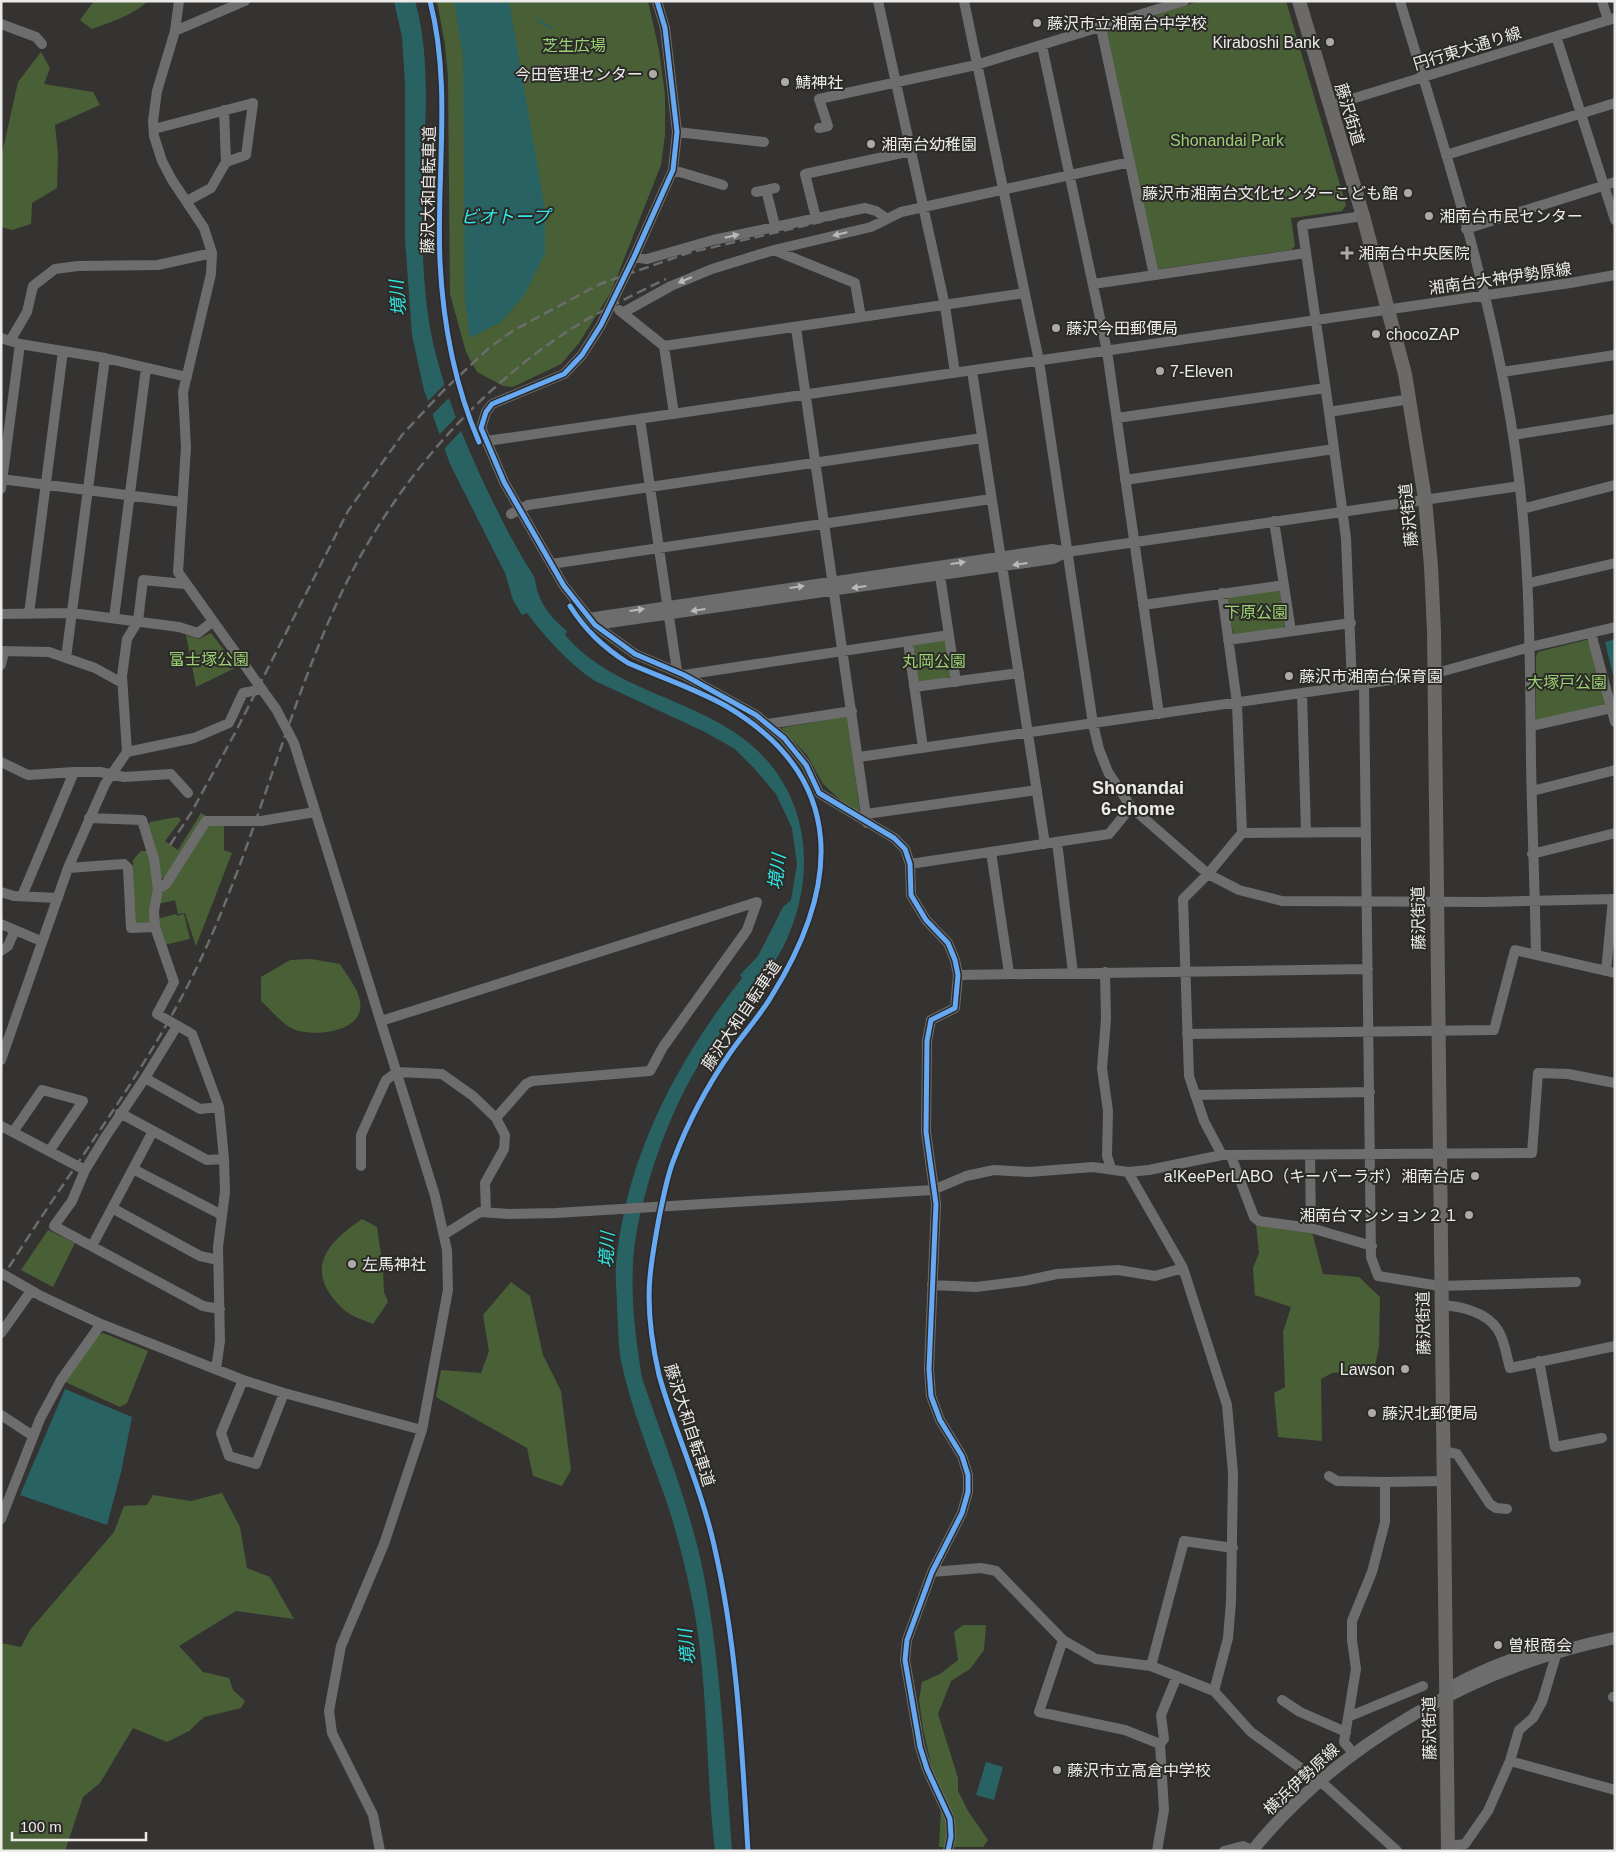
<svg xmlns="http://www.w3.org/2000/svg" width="1616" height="1852" font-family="Helvetica,'Noto Sans JP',sans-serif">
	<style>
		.green { fill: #496036 }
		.water { fill: #296262 }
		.pier { fill: #343332 }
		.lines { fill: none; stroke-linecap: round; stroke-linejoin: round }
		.stream { stroke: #296262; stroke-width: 2.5 }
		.minor { stroke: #6d6d6d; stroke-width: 10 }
		.major { stroke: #6e6d6d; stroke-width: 12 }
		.highway { stroke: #6b6a69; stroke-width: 14 }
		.rail { stroke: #6d6c6c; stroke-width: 2.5; stroke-dasharray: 10 5; stroke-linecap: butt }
		.cycleway-casing { stroke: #2b2a27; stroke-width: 8 }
		.cycleway { stroke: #66a8f1; stroke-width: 5 }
		.oneway { fill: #b9b9b7 }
		.poi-dot { fill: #acaba9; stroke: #2b2a27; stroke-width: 2 }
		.labels { text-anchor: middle; stroke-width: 4; stroke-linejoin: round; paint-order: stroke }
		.poi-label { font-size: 16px; fill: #ecebe9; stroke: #2b2a27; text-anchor: start }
		.park-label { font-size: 16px; fill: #9bd173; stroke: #2b2a27 }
		.street-label { font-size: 16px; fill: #ecebe9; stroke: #2b2a27 }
		.water-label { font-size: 18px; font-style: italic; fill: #30e6e6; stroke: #2b2a27 }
		.neighbourhood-label { font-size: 18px; font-weight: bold; fill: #ecebe9; stroke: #2b2a27 }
	</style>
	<rect width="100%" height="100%" fill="#343332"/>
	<path class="green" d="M94 1H148C133 15 111 22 92 29L80 20Z
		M437 1H648L659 50 665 95V135L661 165 611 292 579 343 561 364 513 387 503 386 477 372 466 352 450 294 448 77 445 45Z
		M1199 1H1286L1346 205 1342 211 1291 218 1295 246 1291 250 1159 269 1155 267 1105 31Z
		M41 52 50 68 44 84 93 92 100 105 55 125 58 154 57 188 32 203 31 224 12 230 1 227V158L18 82Z
		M1277 589 1280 592 1285 626 1283 628 1235 635 1233 633 1227 599 1230 596Z
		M211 633 237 667 196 687 186 635 199 639Z
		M949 640 954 677 918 682 913 645Z
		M1586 640 1590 641 1606 705 1539 721 1536 719V656L1538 652Z
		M847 716 860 813 848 807 823 784 807 755 781 728Z
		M201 813 206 816 184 853 165 878H159L147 826 150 822 178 817 181 820 165 841 178 850Z
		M208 825 224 826V850L232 853 196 946 185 913 178 914 175 900 158 904 161 894 170 884Z
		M141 851H148L155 894 152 922 134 924 133 860Z
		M176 914 177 916 184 914 190 939 164 945 157 919Z
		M311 959 340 964C347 976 358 988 360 1001 366 1032 314 1038 293 1029 281 1023 271 1010 261 1001V977L290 960Z
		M362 1219 377 1227 383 1268 384 1292 388 1302 373 1324C364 1320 349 1316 342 1308 304 1271 325 1244 362 1219Z
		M1256 1223 1312 1232 1323 1274 1359 1277 1380 1297 1379 1347 1374 1370 1332 1373 1321 1379 1322 1441 1278 1437 1274 1393 1285 1387 1283 1332 1291 1307 1255 1295 1253 1268 1259 1253Z
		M48 1230 75 1243 53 1287 21 1270Z
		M511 1282 530 1296 543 1355 561 1391 571 1470 562 1486 533 1476 527 1448 436 1397 441 1370 481 1373 489 1351 483 1315Z
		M103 1333 148 1351 127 1403 120 1407 65 1382 96 1336Z
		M222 1493 240 1527 247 1568 270 1577 294 1619 236 1611 179 1646 203 1672 229 1678 233 1690 245 1701 241 1708 204 1717 189 1731 167 1742 133 1728 100 1783 83 1797 65 1851H1V1643L21 1647 30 1630 114 1532 124 1506 147 1505 153 1495 191 1501Z
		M963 1625H986L984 1650 970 1669 951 1681 938 1714 958 1778V1791L968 1811 988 1840 983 1847H939L941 1808 923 1729 919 1700 922 1682 940 1674 958 1660 954 1632Z"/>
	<path class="water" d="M394 1H415C435 71 421 155 422 227 423 269 425 314 436 355 451 414 477 471 505 526 514 543 523 559 533 575 536 580 536 588 538 593 544 610 554 620 567 631L565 635C620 700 722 699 774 769 810 818 812 878 789 934 772 975 739 1007 713 1043 698 1064 686 1086 675 1110 656 1152 635 1218 633 1264 631 1301 636 1342 642 1378 664 1443 691 1509 704 1576 721 1666 725 1760 732 1851H715C705 1768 709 1681 692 1599 685 1565 676 1529 665 1497 649 1452 631 1408 621 1361 618 1343 618 1324 617 1306 617 1293 615 1278 616 1265 626 1156 676 1063 742 978L740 975 758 956 783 907 791 900 797 864 792 828 776 794 754 768 735 749 703 731 595 681C569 664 546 638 527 613L522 615 513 600 505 573 450 464 424 390 412 335 405 239V83L402 37Z
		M454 1H509L545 210V253L525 294 501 322 470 338 465 301 463 56Z
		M1615 639V674L1613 675 1605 642Z
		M65 1389 132 1417 121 1472 107 1525 20 1495Z
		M986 1762 1003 1767 994 1800 976 1795Z"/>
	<path class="pier" d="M447 382 451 396 431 416 426 403Z
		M458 415 463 429 443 450 438 436Z"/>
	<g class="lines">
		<path class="stream" d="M538 20 551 28"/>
		<path class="minor" d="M179 1 175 31 157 91 153 121 154 136 162 161 172 180 204 228 212 253 211 274 183 392 186 447 178 572 276 709 294 743 435 1196 447 1250 448 1290 422 1430 384 1544 341 1646 329 1711 332 1733 373 1815 380 1851
			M657 1 665 28 677 132 673 170 634 257 601 325 582 355 564 374 492 404 486 412 481 428 504 482 564 586 595 625 635 654 684 675 756 715 784 738 806 765 819 793 894 838 905 849 910 864 911 895 926 920 948 943 955 960 958 975 955 1008 931 1020 927 1041 926 1132 936 1204 929 1369 931 1396 940 1420 962 1456 968 1475V1492L962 1513 932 1572 907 1640 905 1660 920 1747 927 1769 950 1819 951 1837 948 1851
			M878 1 945 306 955 373
			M964 1 1039 361 1093 724 1099 749 1108 772 1131 807 1208 874 1239 890 1282 901 1485 902 1615 899
			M1400 1C1443 144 1490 287 1513 435 1530 543 1530 651 1531 760 1532 825 1535 890 1536 955
			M1602 1 1608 20
			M1 24 36 37 42 44
			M1101 28 1154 275
			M175 31 245 1
			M1556 36 1615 220
			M1042 46 1107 351 1159 714
			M1329 106 1615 18
			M224 110 226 162
			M819 128 828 126 819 99 976 65 1184 1
			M154 129 253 103 246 155 226 162 211 188 187 201
			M677 132 764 142
			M1446 155 1615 103
			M673 170 723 185
			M766 190 775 226
			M756 192 775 188
			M1363 216 1302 225 1329 412 1410 399
			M816 218 805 174 911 151
			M1466 229 1615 182
			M774 250 855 283 861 317
			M634 257 647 259 713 240 865 208 876 211 886 218
			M1093 284 1306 253
			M619 310 664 346 1025 293
			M624 312 671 286 712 269 774 250 871 227 901 212 1130 162
			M796 328 867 823
			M1 338 20 344 105 358 187 377
			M10 341 27 312 33 286 55 269 78 266 158 265 212 253
			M664 346 674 414
			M972 371 1045 844
			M1502 372 1615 355
			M1329 412 1346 538 1352 686
			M1117 418 1325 388
			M640 419 677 671
			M1513 435 1615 419
			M487 441 1570 283 1615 275
			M1 479 181 502
			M1125 480 1334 449
			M1 489 20 344
			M1522 509 1615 485
			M511 514 528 505 982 438
			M1274 521 1291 631
			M551 564 991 499
			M939 569 956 682
			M1529 583 1615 563
			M1222 593 1237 703 1242 833 1208 874 1183 899 1189 1076 1204 1121 1222 1155
			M1143 605 1284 585
			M1 614 72 613 179 627 198 633 212 622
			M29 614 63 351
			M114 618 146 368
			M588 618 1052 549 1067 552
			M595 625 1053 559 1067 552 1520 486
			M1591 633 1615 722
			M1228 640 1351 623
			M908 642 923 748
			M1 651 49 652 95 668 122 683
			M66 658 105 358
			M1 665 4 652
			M684 675 949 635
			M1364 684 1371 1257 1378 1276 1440 1286 1576 1282
			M914 687 1019 673
			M1302 693 1306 832
			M768 724 852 711
			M1531 726 1611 708
			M127 752 194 738 229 723 243 693 262 689
			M859 757 1433 674 1530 647 1615 627
			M1 762 28 775 74 772H100L124 777 171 774 188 793
			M1532 791 1615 770
			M866 814 1037 790
			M89 818 142 820 154 859 158 889 154 911 155 927 174 982 157 1014 192 1034 219 1107 224 1159 225 1192 218 1247 220 1341 216 1369
			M1242 833 1366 832
			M1057 842 1073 973
			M991 852 1009 973
			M1532 854 1615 833
			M910 864 1109 834 1131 807
			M68 868 124 864 128 868 131 928 155 927
			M158 889 166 884 206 821H261L315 812
			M1 892 14 896 58 898
			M22 896 74 772
			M1 924 41 941
			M1 951 8 946 15 930
			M1606 971 1613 899
			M1105 972 1106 1019 1102 1068 1108 1111 1107 1156 1111 1168
			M958 975 1368 969
			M381 1021 757 902 747 930 663 1047 650 1071 532 1081 526 1084 496 1118
			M177 1026 145 1078 106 1136 85 1170 72 1201 54 1226 203 1306 220 1309
			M1187 1034 1494 1030 1515 950 1615 973
			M1 1060 68 868 105 784 127 752 122 676 127 639 138 621 143 580 185 584
			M145 1078 200 1109 219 1107
			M1195 1095 1370 1092
			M120 1113 207 1160 224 1159
			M1 1126 85 1170
			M13 1132 42 1090 83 1101 50 1150
			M1310 1155 1311 1228
			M1231 1156 1254 1217 1259 1221 1311 1228 1372 1246
			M361 1166V1135L386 1080 397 1072 442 1074 473 1096 496 1118 505 1135 504 1149 485 1183 486 1212
			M133 1169 222 1215
			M1128 1172 1183 1268 1227 1405 1233 1473 1231 1602 1228 1638 1214 1691
			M112 1208 200 1256 218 1260
			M445 1234 480 1212 509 1214 556 1213 933 1190 966 1176 994 1170 1029 1172 1093 1167 1128 1172 1149 1170 1222 1155 1532 1153 1538 1073 1568 1074 1615 1083
			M92 1246 153 1131
			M1 1273 41 1296 101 1324 243 1380 284 1393 422 1430
			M932 1285 976 1287 1024 1281 1057 1274 1118 1270 1155 1276 1183 1268
			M1441 1305C1460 1306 1487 1312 1498 1330 1505 1341 1506 1355 1510 1368L1615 1346
			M1 1333 31 1291
			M1539 1361 1555 1447 1602 1438
			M243 1380 221 1433 229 1456 256 1464 284 1393
			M1 1415 33 1436
			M1443 1451 1457 1454 1490 1504 1496 1508 1507 1509
			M1329 1476 1337 1481 1385 1482V1522L1372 1572 1352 1621V1640L1356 1669 1344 1742 1353 1753
			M1385 1482 1443 1481
			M1 1519 40 1419 61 1380 101 1324
			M932 1572 981 1568 996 1571 1063 1640 1096 1659 1151 1666 1214 1691 1251 1732 1327 1787 1397 1851
			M1063 1640 1039 1712 1125 1730 1160 1744 1164 1810 1157 1851
			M1151 1666 1184 1541 1233 1548
			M1613 1697H1615
			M1282 1700 1300 1712 1346 1732
			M1348 1717 1423 1686
			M1160 1744 1164 1739 1161 1715 1177 1676
			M1510 1761 1615 1790
			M1448 1846 1465 1844 1488 1811 1510 1761 1519 1730 1533 1718 1542 1702 1557 1652
			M1224 1851 1243 1846 1252 1850"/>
		<path class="major" d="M1448 1689C1476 1672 1508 1660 1539 1650
			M1252 1851C1341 1741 1477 1666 1615 1638"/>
		<path class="highway" d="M1299 1 1363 216 1405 374 1425 499 1431 566 1434 631 1448 1851"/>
		<path class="rail" d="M170 845 191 813 235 733 348 511 402 435 443 391 489 348 514 330 600 284 688 253 859 213
			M1 1280C66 1174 144 1077 198 965 253 850 283 723 335 607 384 497 467 397 568 331 599 311 633 295 666 279"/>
		<g class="cycleway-casing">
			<path id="cycleway" d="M430 1C452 86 436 175 440 262 443 323 455 386 479 442
				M657 1 665 28 677 132 673 170 634 257 601 325 582 355 564 374 492 404 486 412 481 428 504 482 564 586 595 625 635 654 684 675 756 715 784 738 806 765 819 793 894 838 905 849 910 864 911 895 926 920 948 943 955 960 958 975 955 1008 931 1020 927 1041 926 1132 936 1204 929 1369 931 1396 940 1420 962 1456 968 1475V1492L962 1513 932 1572 907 1640 905 1660 920 1747 927 1769 950 1819 951 1837 948 1851
				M570 606C586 631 603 647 628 663 660 677 696 689 726 706 850 779 839 888 771 997 759 1017 743 1034 730 1053 708 1085 688 1122 674 1159 667 1176 664 1195 660 1213 656 1234 652 1255 650 1277 647 1308 652 1344 659 1375 675 1432 701 1487 714 1545 737 1644 742 1749 748 1851"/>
		</g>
		<use href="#cycleway" class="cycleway"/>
	</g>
	<defs><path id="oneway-solid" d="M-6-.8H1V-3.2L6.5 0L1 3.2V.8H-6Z" transform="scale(1.25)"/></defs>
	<g class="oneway">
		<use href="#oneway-solid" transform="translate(840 234) rotate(167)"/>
		<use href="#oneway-solid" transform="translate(732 236) rotate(-13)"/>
		<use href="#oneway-solid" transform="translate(685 280) rotate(157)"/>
		<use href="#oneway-solid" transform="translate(958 563) rotate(-8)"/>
		<use href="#oneway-solid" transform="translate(1020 564) rotate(172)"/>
		<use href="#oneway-solid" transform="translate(797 587) rotate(-8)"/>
		<use href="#oneway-solid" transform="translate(859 587) rotate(172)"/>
		<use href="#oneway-solid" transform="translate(637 610) rotate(-8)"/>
		<use href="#oneway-solid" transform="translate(698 610) rotate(172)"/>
	</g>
	<g class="poi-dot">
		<circle cx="1037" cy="23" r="5"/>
		<circle cx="1330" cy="42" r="5"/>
		<circle cx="653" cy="74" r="5"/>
		<circle cx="785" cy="82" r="5"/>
		<circle cx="871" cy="144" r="5"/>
		<circle cx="1408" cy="193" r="5"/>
		<circle cx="1429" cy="216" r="5"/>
		<path d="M1344.5 245.5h5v5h5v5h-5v5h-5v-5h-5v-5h5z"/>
		<circle cx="1056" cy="328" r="5"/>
		<circle cx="1376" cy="334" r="5"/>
		<circle cx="1160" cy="371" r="5"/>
		<circle cx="1289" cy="676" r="5"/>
		<circle cx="1475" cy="1176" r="5"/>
		<circle cx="1469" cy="1215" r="5"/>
		<circle cx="352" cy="1264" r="5"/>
		<circle cx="1405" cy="1369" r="5"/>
		<circle cx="1372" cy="1413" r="5"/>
		<circle cx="1498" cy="1645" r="5"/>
		<circle cx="1057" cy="1770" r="5"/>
	</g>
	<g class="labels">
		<g class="poi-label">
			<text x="1047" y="29">藤沢市立湘南台中学校</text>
			<text x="1320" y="48" text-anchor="end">Kiraboshi Bank</text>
			<text x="643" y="80" text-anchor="end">今田管理センター</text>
			<text x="795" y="88">鯖神社</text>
			<text x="881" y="150">湘南台幼稚園</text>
			<text x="1398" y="199" text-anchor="end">藤沢市湘南台文化センターこども館</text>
			<text x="1439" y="222">湘南台市民センター</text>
			<text x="1358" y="259">湘南台中央医院</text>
			<text x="1066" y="334">藤沢今田郵便局</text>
			<text x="1386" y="340">chocoZAP</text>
			<text x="1170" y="377">7-Eleven</text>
			<text x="1299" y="682">藤沢市湘南台保育園</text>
			<text x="1465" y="1182" text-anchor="end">a!KeePerLABO（キーパーラボ）湘南台店</text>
			<text x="1459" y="1221" text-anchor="end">湘南台マンション２１</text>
			<text x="362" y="1270">左馬神社</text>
			<text x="1395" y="1375" text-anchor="end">Lawson</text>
			<text x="1382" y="1419">藤沢北郵便局</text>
			<text x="1508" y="1651">曽根商会</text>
			<text x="1067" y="1776">藤沢市立高倉中学校</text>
		</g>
		<g class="park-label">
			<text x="574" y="51">芝生広場</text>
			<text x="1227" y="146">Shonandai Park</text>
			<text x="1256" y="618">下原公園</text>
			<text x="209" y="665">富士塚公園</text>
			<text x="934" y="667">丸岡公園</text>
			<text x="1567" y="688">大塚戸公園</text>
		</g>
		<g class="street-label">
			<text transform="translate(1467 48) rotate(-17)" y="6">円行東大通り線</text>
			<text transform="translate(1350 114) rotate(73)" y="6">藤沢街道</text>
			<text transform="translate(428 190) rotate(-89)" y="6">藤沢大和自転車道</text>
			<text transform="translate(1500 278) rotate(-8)" y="6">湘南台大神伊勢原線</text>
			<text transform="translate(1408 515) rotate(-96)" y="6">藤沢街道</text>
			<text transform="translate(1418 918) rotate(-91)" y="6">藤沢街道</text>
			<text transform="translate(741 1015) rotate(-56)" y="6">藤沢大和自転車道</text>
			<text transform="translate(1423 1323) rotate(-91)" y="6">藤沢街道</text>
			<text transform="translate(690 1425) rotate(72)" y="6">藤沢大和自転車道</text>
			<text transform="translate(1429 1728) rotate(-91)" y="6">藤沢街道</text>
			<text transform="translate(1301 1779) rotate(-43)" y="6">横浜伊勢原線</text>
		</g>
		<g class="water-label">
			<text x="505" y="223">ビオトープ</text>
			<text transform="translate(398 298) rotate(-95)" y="6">境川</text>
			<text transform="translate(777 872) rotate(-83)" y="6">境川</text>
			<text transform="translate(607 1250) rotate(-87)" y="6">境川</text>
			<text transform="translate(687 1647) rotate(-96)" y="6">境川</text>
		</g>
		<g class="neighbourhood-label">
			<text x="1138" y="794">Shonandai<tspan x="1138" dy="21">6-chome</tspan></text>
		</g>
	</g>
	<rect width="1616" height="1852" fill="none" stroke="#ecebe9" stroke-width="5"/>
	<path d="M12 1832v8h134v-8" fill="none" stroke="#ecebe9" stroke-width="2.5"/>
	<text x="20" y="1832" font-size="15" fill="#ecebe9" stroke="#2b2a27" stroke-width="4" paint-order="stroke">100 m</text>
</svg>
